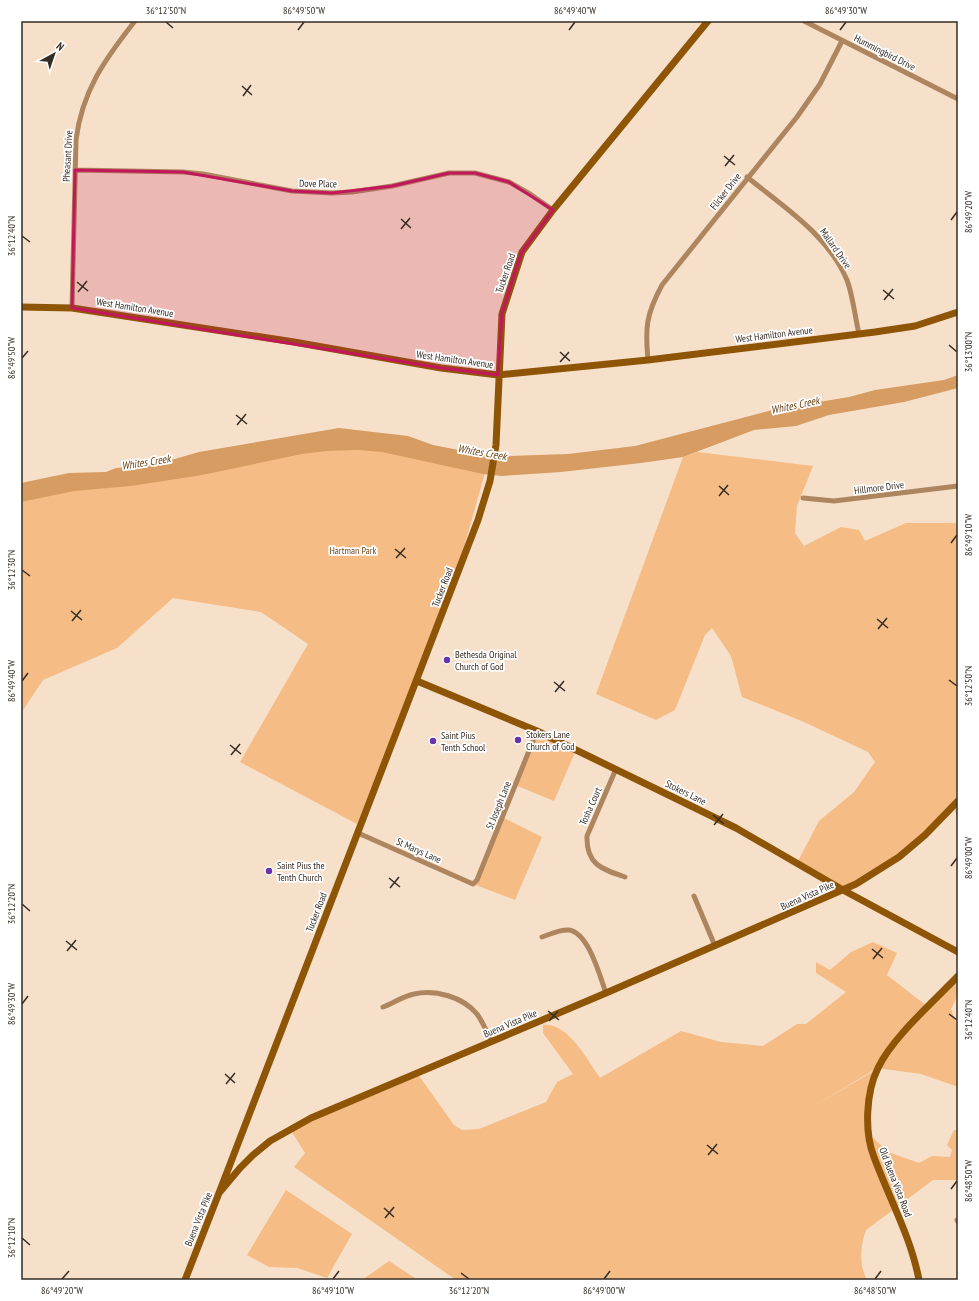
<svg xmlns="http://www.w3.org/2000/svg" width="979" height="1301" font-family="'PT Sans Narrow',sans-serif">
	<style>
		.green { fill: #f5bc85 }
		.water { fill: #d69c62 }
		.lines { fill: none; stroke-linecap: round; stroke-linejoin: round }
		.street { stroke: #ad855e; stroke-width: 5 }
		.secondary { stroke: #8f5507; stroke-width: 7 }
		.marked { fill: #c2185b; fill-opacity: 0.2; stroke: #c2185b; stroke-width: 3; stroke-linejoin: round }
		.ticks { fill: none; stroke: #352c24; stroke-width: 1.5 }
		.poi-dot { fill: #6834ab; stroke: #fff; stroke-width: 1.5 }
		.labels { text-anchor: middle; stroke-width: 3.5; stroke-linejoin: round; paint-order: stroke }
		.street-label { font-size: 10px; fill: #352c24; stroke: #fff }
		.park-label { font-size: 10px; fill: #6c4418; stroke: #fff }
		.poi-label { font-size: 10px; fill: #352c24; stroke: #fff; text-anchor: start }
		.water-label { font-size: 11px; font-style: italic; fill: #6d4519; stroke: #fff }
		.neatline { fill: none; stroke: #352c24; stroke-width: 1.5 }
		.ticks-label { font-size: 10px; text-anchor: middle; fill: #352c24 }
	</style>
	<rect width="100%" height="100%" fill="#f7e0ca"/>
	<path class="green" d="M372 448 485 473 462 554 357 824 240 762 308 644 261 612 173 598 117 648 43 680 21 713V494L239 456Z
		M697 452 813 466 797 506 795 533 804 546 841 527 859 530 865 541 906 523H958V822L954 807 899 857 843 890 797 863 819 821 854 792 875 762 868 752 804 722 742 697 731 656 712 628 705 635 675 710 656 720 596 694 683 457Z
		M537 731 576 750 554 801 515 785Z
		M502 817 542 837 515 900 473 884Z
		M873 942 897 953 887 975 928 1007 958 976V995L951 1009 958 1028V1087L921 1074 877 1068 811 1108 877 1069 869 1099 868 1133 888 1152 919 1163 932 1156 950 1157 952 1150 947 1145 954 1130H958V1180H933L866 1230C860 1246 859 1265 867 1280H456L294 1167 305 1153 290 1129 417 1073 454 1125 462 1130 479 1129 546 1102 557 1082 573 1074 543 1033V1025C568 1022 588 1061 600 1078L681 1031 721 1042 763 1046 797 1024H806L846 992 816 973V962L830 970 851 952Z
		M286 1190 352 1234 327 1278 297 1268 269 1267 247 1255Z
		M389 1261 418 1280H362Z"/>
	<path class="water" d="M958 375V388L904 402 829 415 796 426 754 430 683 457 641 463 561 472 502 476 483 474 382 452 358 450 326 451 302 454 202 475 131 486 74 491 21 502V483L69 473 106 472 116 468 154 465 199 452 339 428 408 436 433 445 484 455 505 456 568 454 635 446 776 409 849 397 875 390 944 380Z"/>
	<g class="lines">
		<path class="street" d="M804 21 958 99
			M75 170 183 172 203 174 292 191 332 193 352 192 392 186 449 173H475L509 182 530 194 553 210
			M747 177C784 207 828 235 847 280 853 296 855 317 859 334
			M72 308 76 140C82 91 105 59 135 21
			M648 360C645 327 646 315 662 285L797 117 820 84 842 41
			M803 498 834 501 958 486
			M616 769 587 836C586 864 601 869 625 877
			M358 833 473 884 477 880 537 731
			M694 896 715 946
			M542 937C551 934 560 929 569 930 589 933 600 977 606 993
			M383 1007C393 1003 404 996 414 994 435 989 463 997 477 1014 483 1022 487 1033 492 1042
			M957 1220 958 1222"/>
		<path class="secondary" d="M21 307 72 308 294 342 441 368 498 375 648 360 875 332 915 326 958 312
			M417 681 537 731 687 804 736 828 843 890 958 952
			M219 1193 478 520 490 481 496 445 502 314 522 252 553 210 708 21
			M185 1280 219 1193 240 1168 253 1155 270 1141 311 1118 606 993 856 884 899 857 925 835 958 801
			M919 1280C911 1237 889 1198 874 1157 864 1132 866 1092 878 1068 892 1038 934 1001 958 976"/>
	</g>
	<path class="marked" d="M75 170 183 172 292 191 332 193 392 186 449 173H475L509 182 553 210 522 252 513 278 502 314 498 375 441 368 72 308Z"/>
	<path class="ticks" d="M166 22 173 28M298 30 304 22M569 30 575 22M840 30 846 22M242 86 252 95M243 96 251 85M724 156 735 165M725 166 734 155M401 219 411 228M951 220 957 212M401 229 410 218M22 236 30 242M77 282 88 291M883 290 894 299M78 292 87 281M884 300 893 289M949 345 957 352M560 352 570 361M22 358 28 351M560 362 569 352M236 415 247 424M237 425 246 414M719 486 729 495M719 496 728 485M951 543 957 535M395 549 406 558M396 558 405 548M22 570 30 576M71 611 82 620M877 619 888 628M72 621 81 610M878 629 887 618M949 680 957 686M22 681 28 673M554 682 565 691M555 692 564 681M230 745 241 754M231 755 240 744M713 815 724 824M714 825 723 814M951 866 957 858M389 878 400 887M390 888 399 877M22 904 30 911M66 941 77 950M872 949 883 958M67 951 76 940M873 959 882 948M22 1004 28 996M548 1011 559 1020M949 1014 957 1020M549 1021 558 1011M225 1074 235 1083M226 1084 235 1073M707 1145 718 1154M708 1155 717 1144M951 1189 957 1181M384 1208 394 1217M385 1218 394 1207M22 1238 30 1245M461 1273 469 1279M62 1279 69 1271M333 1279 339 1271M604 1279 610 1271M875 1279 881 1271"/>
	<g class="poi-dot">
		<circle cx="447" cy="660" r="4"/>
		<circle cx="518" cy="740" r="4"/>
		<circle cx="433" cy="741" r="4"/>
		<circle cx="269" cy="871" r="4"/>
	</g>
	<g class="labels">
		<g class="street-label">
			<text transform="translate(885 52) rotate(27)" y="4">Hummingbird Drive</text>
			<text transform="translate(67 156) rotate(-87)" y="4">Pheasant Drive</text>
			<text transform="translate(318 183) rotate(1)" y="4">Dove Place</text>
			<text transform="translate(725 191) rotate(-52)" y="4">Flicker Drive</text>
			<text transform="translate(836 248) rotate(55)" y="4">Mallard Drive</text>
			<text transform="translate(505 273) rotate(-71)" y="4">Tucker Road</text>
			<text transform="translate(135 307) rotate(9)" y="4">West Hamilton Avenue</text>
			<text transform="translate(774 334) rotate(-7)" y="4">West Hamilton Avenue</text>
			<text transform="translate(455 359) rotate(8)" y="4">West Hamilton Avenue</text>
			<text transform="translate(879 487) rotate(-7)" y="4">Hillmore Drive</text>
			<text transform="translate(442 587) rotate(-69)" y="4">Tucker Road</text>
			<text transform="translate(686 792) rotate(26)" y="4">Stokers Lane</text>
			<text transform="translate(498 805) rotate(-68)" y="4">St Joseph Lane</text>
			<text transform="translate(590 806) rotate(-66)" y="4">Tosha Court</text>
			<text transform="translate(419 850) rotate(24)" y="4">St Marys Lane</text>
			<text transform="translate(807 895) rotate(-24)" y="4">Buena Vista Pike</text>
			<text transform="translate(316 912) rotate(-69)" y="4">Tucker Road</text>
			<text transform="translate(510 1023) rotate(-23)" y="4">Buena Vista Pike</text>
			<text transform="translate(896 1182) rotate(69)" y="4">Old Buena Vista Road</text>
			<text transform="translate(198 1219) rotate(-68)" y="4">Buena Vista Pike</text>
		</g>
		<g class="park-label">
			<text x="353" y="554">Hartman Park</text>
		</g>
		<g class="poi-label">
			<text x="455" y="658">Bethesda Original<tspan x="455" dy="12">Church of God</tspan></text>
			<text x="526" y="738">Stokers Lane<tspan x="526" dy="12">Church of God</tspan></text>
			<text x="441" y="739">Saint Pius<tspan x="441" dy="12">Tenth School</tspan></text>
			<text x="277" y="869">Saint Pius the<tspan x="277" dy="12">Tenth Church</tspan></text>
		</g>
		<g class="water-label">
			<text transform="translate(795 405) rotate(-12)" y="4">Whites Creek</text>
			<text transform="translate(482 452) rotate(10)" y="4">Whites Creek</text>
			<text transform="translate(146 462) rotate(-9)" y="4">Whites Creek</text>
		</g>
	</g>
	<rect width="979" height="1301" fill="none" stroke="#ffffff" stroke-width="44"/>
	<g transform="translate(54 54) rotate(40)" stroke="#ffffff" stroke-width="3" paint-order="stroke">
	<path d="M0-3L7 15L0 10L-7 15Z" fill="#352c24"/>
	<text y="-6" font-size="11" font-weight="bold" text-anchor="middle" fill="#352c24">N</text>
	</g>
	<rect x="22" y="22" width="935" height="1257" class="neatline"/>
	<g class="ticks-label">
		<text x="166" y="14">36°12'50"N</text>
		<text x="304" y="14">86°49'50"W</text>
		<text x="575" y="14">86°49'40"W</text>
		<text x="846" y="14">86°49'30"W</text>
		<text transform="translate(968 212) rotate(-90)" y="4">86°49'20"W</text>
		<text transform="translate(11 236) rotate(-90)" y="4">36°12'40"N</text>
		<text transform="translate(968 352) rotate(-90)" y="4">36°13'00"N</text>
		<text transform="translate(11 358) rotate(-90)" y="4">86°49'50"W</text>
		<text transform="translate(968 535) rotate(-90)" y="4">86°49'10"W</text>
		<text transform="translate(11 570) rotate(-90)" y="4">36°12'30"N</text>
		<text transform="translate(11 681) rotate(-90)" y="4">86°49'40"W</text>
		<text transform="translate(968 686) rotate(-90)" y="4">36°12'50"N</text>
		<text transform="translate(968 858) rotate(-90)" y="4">86°49'00"W</text>
		<text transform="translate(11 904) rotate(-90)" y="4">36°12'20"N</text>
		<text transform="translate(11 1004) rotate(-90)" y="4">86°49'30"W</text>
		<text transform="translate(968 1020) rotate(-90)" y="4">36°12'40"N</text>
		<text transform="translate(968 1181) rotate(-90)" y="4">86°48'50"W</text>
		<text transform="translate(11 1238) rotate(-90)" y="4">36°12'10"N</text>
		<text x="62" y="1294">86°49'20"W</text>
		<text x="333" y="1294">86°49'10"W</text>
		<text x="469" y="1294">36°12'20"N</text>
		<text x="604" y="1294">86°49'00"W</text>
		<text x="875" y="1294">86°48'50"W</text>
	</g>
</svg>
